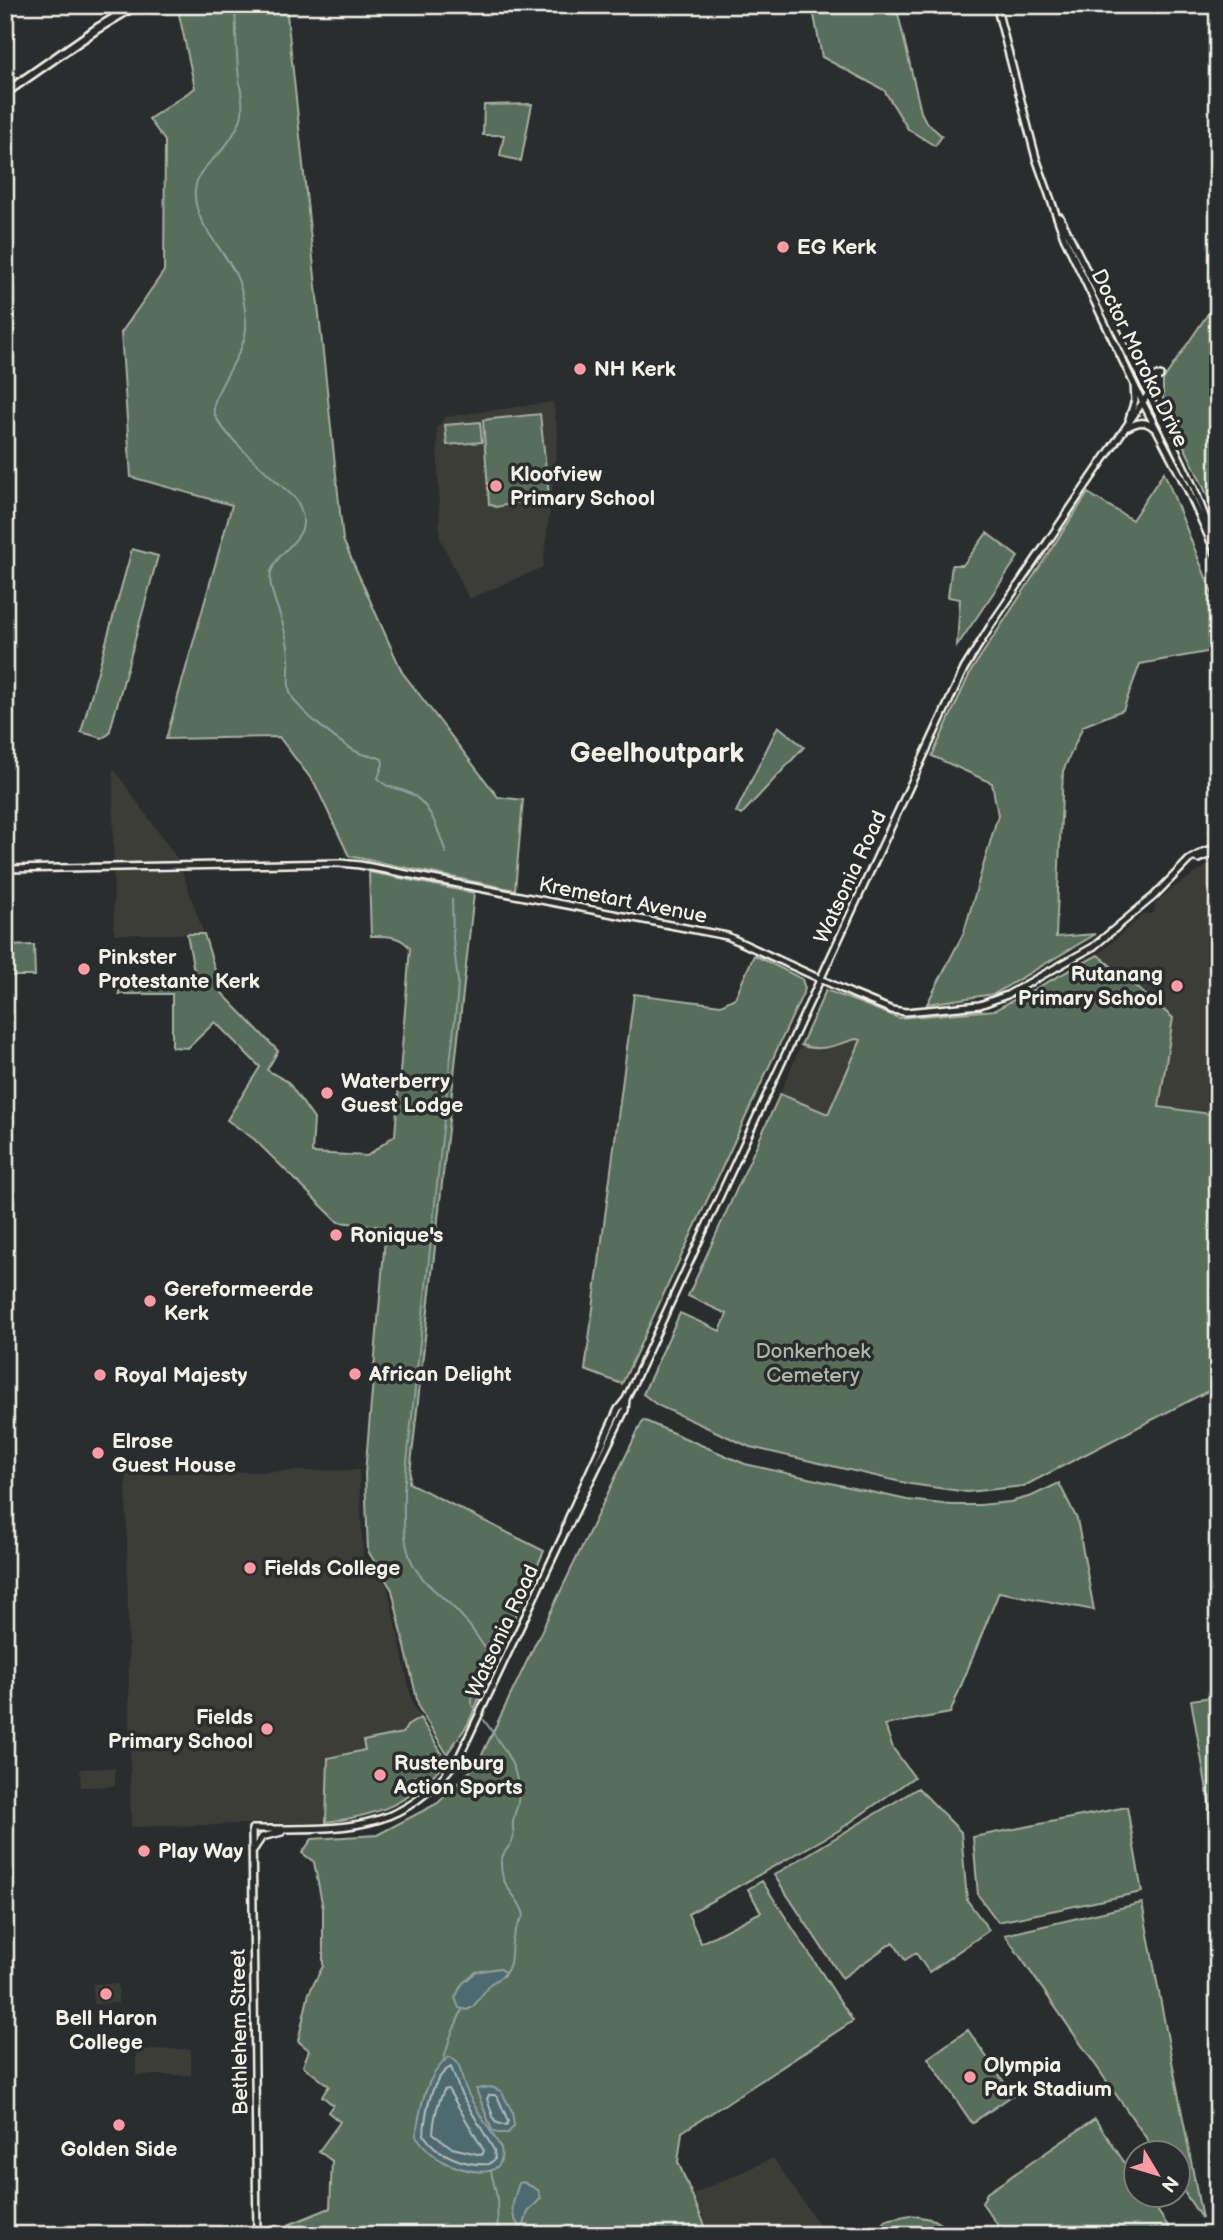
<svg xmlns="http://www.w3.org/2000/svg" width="1223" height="2240" font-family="'Balsamiq Sans',sans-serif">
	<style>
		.built { fill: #3e3e39 }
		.green { fill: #576e5a; stroke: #a6b0a1; stroke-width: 2 }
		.water { fill: #4d6a70; stroke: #90a0a0; stroke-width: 2 }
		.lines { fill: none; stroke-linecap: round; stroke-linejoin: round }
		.shore { stroke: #b1bbb8; stroke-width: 2 }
		.stream { stroke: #90a0a0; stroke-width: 2 }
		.secondary-casing { stroke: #f4f1e8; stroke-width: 10 }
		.highway-casing { stroke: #f4f1e8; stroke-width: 12 }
		.secondary { stroke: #2a2d2e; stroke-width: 5 }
		.highway { stroke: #2a2d2e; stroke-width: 7 }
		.poi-dot { fill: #ff9aa2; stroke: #2a2d2e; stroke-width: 2.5 }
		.labels { text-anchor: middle; stroke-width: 7; stroke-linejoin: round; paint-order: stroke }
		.poi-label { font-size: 21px; font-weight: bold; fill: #f4f1e8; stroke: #2a2d2e; text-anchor: start }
		.street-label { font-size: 21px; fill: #f4f1e8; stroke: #2a2d2e }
		.park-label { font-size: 21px; fill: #adb6a8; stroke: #2a2d2e }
		.district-label { font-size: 28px; font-weight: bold; fill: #f4f1e8; stroke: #2a2d2e }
	</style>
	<rect width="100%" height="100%" fill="#2a2d2e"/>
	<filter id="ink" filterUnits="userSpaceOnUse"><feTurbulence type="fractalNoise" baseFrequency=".0143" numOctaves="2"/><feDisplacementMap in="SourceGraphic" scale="14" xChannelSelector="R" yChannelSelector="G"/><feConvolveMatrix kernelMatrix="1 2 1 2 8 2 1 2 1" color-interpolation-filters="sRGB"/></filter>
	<g filter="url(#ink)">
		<path class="built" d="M553 402 558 436 543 567 469 599 440 538 437 428 445 417Z
			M113 768 178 860 204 934H114Z
			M1218 859V1115L1159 1107 1173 1018 1098 955 1144 914H1152L1155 911V904L1170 890Z
			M857 1039 861 1040 828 1115 780 1094 801 1045 810 1048H823Z
			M359 1470 363 1556 387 1585 413 1705 420 1718 407 1726 403 1733 363 1741 365 1750 328 1758 326 1822 131 1827 126 1474Z
			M115 1768V1786L81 1787 80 1769Z
			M93 1984H118V2003L94 2004Z
			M191 2049V2075H136V2050Z
			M773 2158 826 2235H711L694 2194Z"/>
		<path class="green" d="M177 5H286L343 540 402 672 498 797 523 800 515 890 349 856 315 784 279 737 166 739 232 505 131 477 121 333 164 271 165 141 149 119 195 88Z
			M812 5H896L921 112 926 122 942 136 935 146 908 129 884 90 822 57Z
			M532 104 521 161 500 156 504 135H483L484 105Z
			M1218 299V523L1204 488 1163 402V380Z
			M540 414 549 496 496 507 489 504 483 420Z
			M480 422 482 442 447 445 445 425Z
			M1164 472 1218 608V650L1140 664 1123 710 1083 726 1063 771 1056 937 1096 934 994 994 927 1004 964 932 998 815 992 783 932 756 971 671 1088 493 1132 520Z
			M987 533 1018 557 957 646 960 599 948 597 952 565H963Z
			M132 549 158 556 109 734 102 738 81 732Z
			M778 726 804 747 741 815 736 812Z
			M369 872 474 893 409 1483 544 1551 468 1724 447 1754 419 1708 392 1590 368 1551 365 1474 386 1227 338 1222 254 1139 227 1120 260 1067 215 1022 188 1048 172 1047V994H119V976H195L187 934H204L222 993 278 1051 267 1070 288 1082 314 1119 312 1153 367 1156 395 1135 410 948C400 935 387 936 371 936Z
			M34 945 35 976H5V946Z
			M754 955 802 979 805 989 622 1384 585 1370 634 994 721 1005 735 998Z
			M1098 955 1173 1018 1159 1107 1218 1115V1386L1024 1486 967 1492 910 1484 750 1447 657 1405 643 1394 680 1313 720 1331 727 1314 688 1296 780 1094 828 1114 861 1040 856 1039C838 1044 820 1053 801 1045L826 990 899 1018 995 1010Z
			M643 1420 745 1464 907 1500 952 1505H980L1010 1502 1032 1496 1059 1483 1077 1519 1094 1610 999 1592 950 1713 885 1725 893 1748 914 1777 838 1831 688 1914 701 1943 761 1912 748 1889 762 1881 853 2021 682 2132 678 2162 709 2235H288V2225L330 2208 332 2161 319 2151 340 2122 328 2112 333 2105 322 2096 329 2086 303 2066 309 2050 298 2041 309 1993 323 1966V1908L314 1862 302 1853 312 1839 377 1835 438 1803 478 1763Z
			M1218 1696V1817L1212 1818 1191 1700Z
			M420 1718 446 1760C414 1803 377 1816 326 1822L328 1758 365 1750 363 1741 403 1733 407 1726Z
			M918 1788 961 1832 967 1900 989 1930 929 1972 916 1953 905 1960 893 1942 842 1978 774 1875Z
			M1127 1807 1142 1892 998 1922 978 1895 973 1837Z
			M1142 1903 1202 2219 1178 2183V2152H1156L1005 1935Z
			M968 2030 1013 2095 972 2123 928 2058Z
			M1095 2119 1135 2178 1136 2194 1147 2195 1174 2235H1005L982 2203 987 2193Z
			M910 2215 935 2220 954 2235H871L886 2220Z"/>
		<path class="water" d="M499 1968 505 1972 503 1976 490 1984 473 2007 467 2010 459 2008 455 1998 462 1984 476 1972Z
			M449 2057C462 2061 460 2074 464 2084 473 2108 489 2127 501 2148 507 2183 465 2171 446 2163 433 2157 424 2147 416 2136 420 2108 425 2076 449 2057Z
			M491 2087 501 2091 512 2111 514 2126 508 2133H497L492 2130 476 2089Z
			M523 2182 538 2190 541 2198 528 2212 524 2225 520 2227C507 2213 514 2199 519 2183Z"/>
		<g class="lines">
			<path class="shore" d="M451 2067 460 2092 494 2150 495 2159 489 2164C466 2166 436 2155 424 2135 425 2114 431 2077 451 2067Z
				M448 2089 484 2151 482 2155 452 2148 433 2133C434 2118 437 2104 444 2090Z
				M489 2095H495L499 2100 508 2121 506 2126 495 2122 487 2099Z"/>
			<path class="stream" d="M235 5C236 26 236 48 238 69 239 84 246 107 240 121 236 130 229 142 223 149 211 163 197 169 195 191 193 222 221 246 234 271 242 286 245 305 246 322 249 355 206 394 215 415 224 437 277 481 296 499 319 540 280 543 271 572 267 589 281 612 284 629 287 639 289 650 289 660 290 671 287 682 290 692 295 709 345 748 362 754 368 756 376 756 382 759L383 764 378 778C387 790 395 786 407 792 431 802 438 830 446 853
				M452 899 453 939 458 982 457 999 404 1489C404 1512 402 1539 411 1560 419 1580 440 1594 455 1609 468 1622 478 1637 488 1653L489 1660 472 1699V1705L476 1711
				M484 1720C502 1746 522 1769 518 1802 517 1809 513 1817 513 1823 512 1829 515 1833 513 1839 510 1848 501 1852 501 1863 501 1891 518 1893 524 1915 518 1924 514 1932 512 1942 510 1956 513 1965 503 1976
				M443 2062 450 2038 462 2010
				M491 2171 497 2197 498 2235"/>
			<g class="secondary-casing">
				<path id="secondary" d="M996 5 1036 158 1064 237 1143 403 1188 490 1218 558
					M1060 217 1171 439 1194 488 1218 550
					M1140 373 1147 377 1160 376
					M1129 419 1135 400 1134 384
					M1128 427C1138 422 1145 420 1154 428
					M1198 859 1218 851
					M5 869 341 863 360 865 727 936 853 994 892 1010 906 1012 980 1005 1007 995 1093 947 1154 896 1189 860 1203 852 1218 847
					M567 1529 625 1410 626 1399
					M254 1849 262 1837 282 1832
					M257 2235 252 1829C340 1828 404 1837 460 1755L564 1534 568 1519 618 1409 626 1399 964 669 993 622 1149 393"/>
			</g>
			<g class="highway-casing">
				<path id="highway" d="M5 93 98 28 136 5"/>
			</g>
			<use href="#secondary" class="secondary"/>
			<use href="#highway" class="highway"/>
		</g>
	</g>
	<g class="poi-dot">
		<circle cx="783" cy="247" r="7"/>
		<circle cx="580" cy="369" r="7"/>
		<circle cx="496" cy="486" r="7"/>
		<circle cx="84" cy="969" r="7"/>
		<circle cx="1177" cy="986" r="7"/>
		<circle cx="327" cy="1093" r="7"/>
		<circle cx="336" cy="1235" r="7"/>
		<circle cx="150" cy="1301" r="7"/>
		<circle cx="355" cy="1374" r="7"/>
		<circle cx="100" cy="1375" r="7"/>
		<circle cx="98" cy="1453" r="7"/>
		<circle cx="250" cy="1568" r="7"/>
		<circle cx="267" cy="1729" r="7"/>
		<circle cx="380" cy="1775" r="7"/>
		<circle cx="144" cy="1851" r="7"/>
		<circle cx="106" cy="1994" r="7"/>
		<circle cx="970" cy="2077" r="7"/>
		<circle cx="119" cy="2125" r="7"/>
	</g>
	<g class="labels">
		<g class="poi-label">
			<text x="797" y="254">EG Kerk</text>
			<text x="594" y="376">NH Kerk</text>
			<text x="510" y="481">Kloofview<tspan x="510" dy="24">Primary School</tspan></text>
			<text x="98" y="964">Pinkster<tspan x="98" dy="24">Protestante Kerk</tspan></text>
			<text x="1163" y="981" text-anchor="end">Rutanang<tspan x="1163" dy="24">Primary School</tspan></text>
			<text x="341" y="1088">Waterberry<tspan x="341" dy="24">Guest Lodge</tspan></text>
			<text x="350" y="1242">Ronique's</text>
			<text x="164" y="1296">Gereformeerde<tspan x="164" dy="24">Kerk</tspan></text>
			<text x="369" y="1381">African Delight</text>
			<text x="114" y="1382">Royal Majesty</text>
			<text x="112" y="1448">Elrose<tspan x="112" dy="24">Guest House</tspan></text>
			<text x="264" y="1575">Fields College</text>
			<text x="253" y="1724" text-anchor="end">Fields<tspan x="253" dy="24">Primary School</tspan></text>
			<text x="394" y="1770">Rustenburg<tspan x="394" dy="24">Action Sports</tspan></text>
			<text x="158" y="1858">Play Way</text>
			<text x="106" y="2025" text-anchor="middle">Bell Haron<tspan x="106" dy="24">College</tspan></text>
			<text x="984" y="2072">Olympia<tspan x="984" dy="24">Park Stadium</tspan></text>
			<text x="119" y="2156" text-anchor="middle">Golden Side</text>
		</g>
		<g class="street-label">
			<text transform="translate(1140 358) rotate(64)" y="7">Doctor Moroka Drive</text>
			<text transform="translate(850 877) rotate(-65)" y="7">Watsonia Road</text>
			<text transform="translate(623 900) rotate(11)" y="7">Kremetart Avenue</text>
			<text transform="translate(502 1631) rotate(-65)" y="7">Watsonia Road</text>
			<text transform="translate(239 2032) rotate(-91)" y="7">Bethlehem Street</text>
		</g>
		<g class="park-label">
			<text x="813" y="1358">Donkerhoek<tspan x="813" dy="24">Cemetery</tspan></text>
		</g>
		<g class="district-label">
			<text x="657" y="762">Geelhoutpark</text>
		</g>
	</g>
	<rect width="1223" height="2240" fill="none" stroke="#2a2d2e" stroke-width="28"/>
	<rect x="14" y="14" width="1195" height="2212" fill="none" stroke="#f4f1e8" stroke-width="2.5" filter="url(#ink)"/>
	<g transform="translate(1157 2174) rotate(128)"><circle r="33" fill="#2a2d2e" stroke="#7b7b78" stroke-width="2"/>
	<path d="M0-5L12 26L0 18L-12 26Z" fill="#ff9aa2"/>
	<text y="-10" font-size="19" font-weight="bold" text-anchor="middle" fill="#f4f1e8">N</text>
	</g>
</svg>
